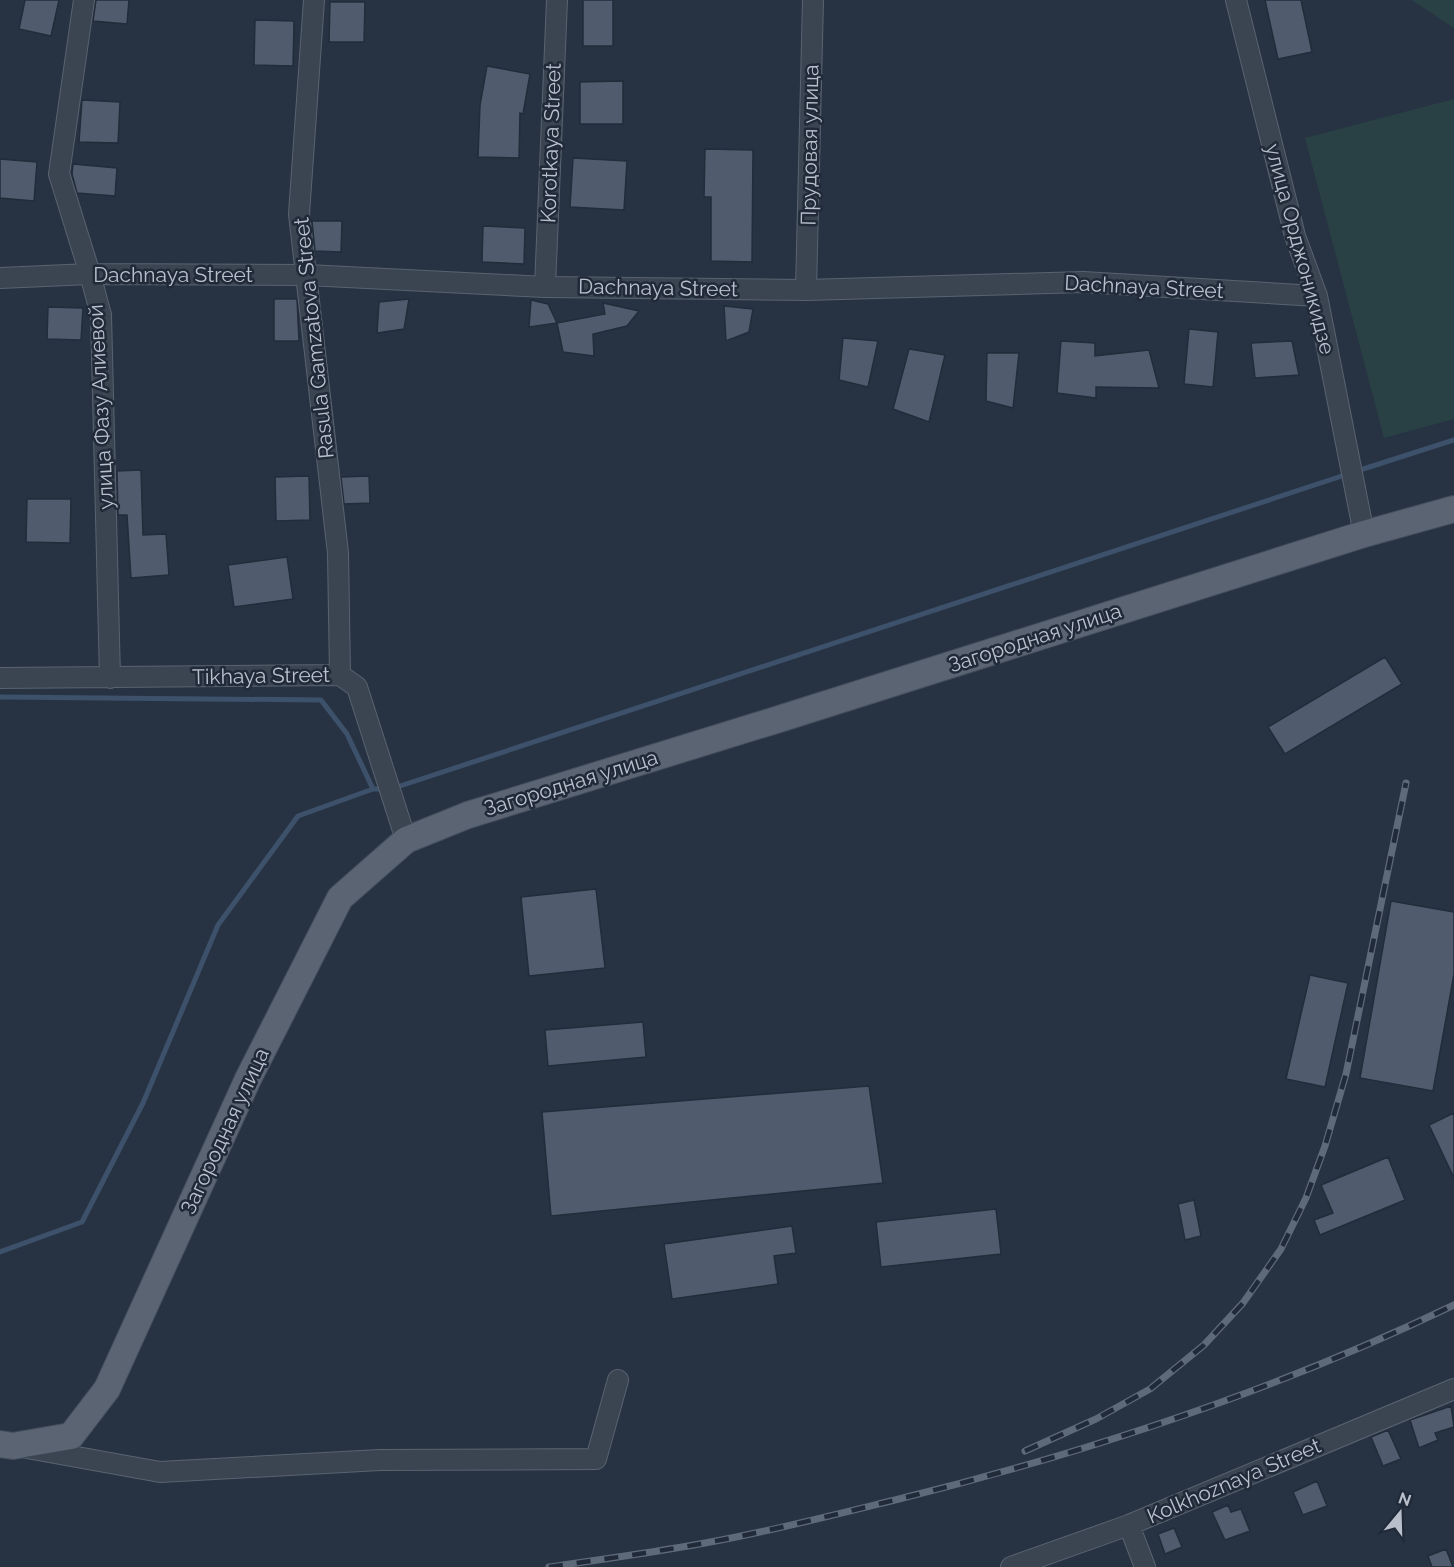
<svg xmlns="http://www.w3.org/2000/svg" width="1454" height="1567" font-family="Raleway,sans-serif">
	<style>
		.green { fill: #294144 }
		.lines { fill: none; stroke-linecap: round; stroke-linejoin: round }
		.stream { stroke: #3d516b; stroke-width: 5 }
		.building { fill: #505c6e; stroke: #222c3a; stroke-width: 1.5 }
		.minor-casing { stroke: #5a6370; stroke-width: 22 }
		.major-casing { stroke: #454e5c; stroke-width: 28 }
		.minor { stroke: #3b4552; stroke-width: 20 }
		.major { stroke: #5a6472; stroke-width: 26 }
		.rail-casing { stroke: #5e6979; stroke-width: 7 }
		.rail { stroke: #202a38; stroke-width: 4.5; stroke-dasharray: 14; stroke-linecap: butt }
		.labels { text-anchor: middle; stroke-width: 5; stroke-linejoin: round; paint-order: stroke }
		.street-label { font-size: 21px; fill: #b9c0cc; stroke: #202a38 }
	</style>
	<rect width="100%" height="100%" fill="#273343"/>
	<path class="green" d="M1412 0H1454V28Z
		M1454 99V419L1384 438 1305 138Z"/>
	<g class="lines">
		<path class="stream" d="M1357 471 1454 440
			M0 697 321 700 347 734 373 789
			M394 788 1348 474
			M0 1252 82 1222 143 1103 218 925 298 816 373 789H385"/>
	</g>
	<path class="building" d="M25 0H59L51 36 19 29Z
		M96 0H129L127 24 93 21Z
		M583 0H613V46H583Z
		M1265 0H1301L1312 52 1278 59Z
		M330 2H365L364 42H329Z
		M255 20 294 21 293 66 254 65Z
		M487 66 530 74 523 114 520 113 519 158 478 157 480 105Z
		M623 81V124H580V82Z
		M82 100 120 102 118 143 79 142Z
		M705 149 753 150 752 262 711 261V197H704Z
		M573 158 627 161 624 210 570 207Z
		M0 159 37 162 34 201 0 198Z
		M73 164 117 168 115 196 77 193 72 174Z
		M312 221H342L341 252 315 251Z
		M483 226 525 228 524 264 482 262Z
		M274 299H297L299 341H274Z
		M409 299 404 329 377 333 379 302Z
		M531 300 548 304 557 323 529 327Z
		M603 303 639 311 627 326 593 334 594 356 563 352 557 323 605 314Z
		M724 306 753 309 749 332 726 341Z
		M48 307 83 308 81 340 47 339Z
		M1189 329 1218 332 1213 387 1184 384Z
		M843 338 878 341 868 387 839 380Z
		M1061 341 1095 343V356L1149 350 1159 388 1096 387V398L1057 393Z
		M1292 341 1299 375 1255 378 1251 343Z
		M909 349 945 355 929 422 893 409Z
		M987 353H1019L1013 408 986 401Z
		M141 470 143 535 166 534 169 575 131 578 127 515H118L117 471Z
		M309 476 310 520 276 521 275 477Z
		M369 476 370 503 344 504 341 477Z
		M27 499H71L70 543 26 542Z
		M287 557 293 599 234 607 228 565Z
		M1385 657 1402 684 1285 754 1268 727Z
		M596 889 605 968 529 976 521 897Z
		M1391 901 1454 912V974L1433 1091 1360 1078Z
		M1310 975 1348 983 1325 1087 1286 1079Z
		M643 1022 646 1057 548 1066 545 1030Z
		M869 1086 883 1183 551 1216 542 1112Z
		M1454 1113V1178L1429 1125Z
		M1388 1157 1405 1200 1320 1235 1314 1220 1333 1213 1321 1185Z
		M1194 1200 1201 1236 1185 1240 1178 1204Z
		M996 1209 1001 1254 881 1267 876 1222Z
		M792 1226 796 1253 774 1256 778 1284 672 1299 664 1244Z
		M1451 1406 1454 1427 1435 1433 1438 1440 1419 1448 1410 1420Z
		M1388 1430 1401 1459 1383 1466 1371 1437Z
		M1317 1481 1327 1506 1303 1515 1293 1492Z
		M1228 1505 1231 1512 1241 1509 1250 1531 1225 1540 1212 1512Z
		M1174 1528 1182 1547 1165 1554 1158 1534Z
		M1446 1549 1453 1567H1432L1428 1556Z"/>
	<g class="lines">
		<g class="minor-casing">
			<path id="minor" d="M84 0 59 174 90 274 101 315 110 678
				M314 0 299 214 338 553 340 675
				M1236 0 1295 236 1317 296 1364 534
				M0 278 90 274 307 275 545 287 806 290 1083 282 1317 296
				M545 287 557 0
				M806 290 813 0
				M0 678 340 675 357 687 406 840
				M27 1448 160 1472 380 1460 596 1459 618 1380
				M1129 1525 1145 1567
				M1011 1567 1129 1525 1454 1389"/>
		</g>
		<g class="major-casing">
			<path id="major" d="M0 1444 13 1446 71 1436 107 1389 248 1079 340 898 406 840 468 815 776 720 1364 534 1454 509"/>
		</g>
		<use href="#minor" class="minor"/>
		<use href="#major" class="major"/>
		<g class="rail-casing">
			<path id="rail" d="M1025 1451 1096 1419 1150 1389 1204 1345 1243 1303 1281 1249 1306 1198 1325 1146 1346 1074 1406 783
				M549 1567C591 1561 634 1555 676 1548 751 1536 825 1517 899 1499 1089 1452 1277 1390 1454 1305"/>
		</g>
		<use href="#rail" class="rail"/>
	</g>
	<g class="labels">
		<g class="street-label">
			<text transform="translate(551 143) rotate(-88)" y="7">Korotkaya Street</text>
			<text transform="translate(810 145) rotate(-89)" y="7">Прудовая улица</text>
			<text transform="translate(1300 249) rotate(75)" y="7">улица Орджоникидзе</text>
			<text x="173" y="282">Dachnaya Street</text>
			<text transform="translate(1144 287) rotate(3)" y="7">Dachnaya Street</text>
			<text transform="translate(658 288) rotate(1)" y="7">Dachnaya Street</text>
			<text transform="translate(314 338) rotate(-96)" y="7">Rasula Gamzatova Street</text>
			<text transform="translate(101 407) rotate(-93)" y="7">улица Фазу Алиевой</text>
			<text transform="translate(1035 638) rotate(-18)" y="7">Загородная улица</text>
			<text transform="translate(261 676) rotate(-1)" y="7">Tikhaya Street</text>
			<text transform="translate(571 783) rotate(-17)" y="7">Загородная улица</text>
			<text transform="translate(225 1131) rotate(-65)" y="7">Загородная улица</text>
			<text transform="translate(1234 1481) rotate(-23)" y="7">Kolkhoznaya Street</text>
		</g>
	</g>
	<g transform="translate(1400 1513) rotate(19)" stroke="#202a38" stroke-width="4.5" paint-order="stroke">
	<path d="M0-4.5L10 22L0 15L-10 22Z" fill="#b9c0cc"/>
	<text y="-9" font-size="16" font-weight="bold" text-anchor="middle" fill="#b9c0cc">N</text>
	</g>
</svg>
